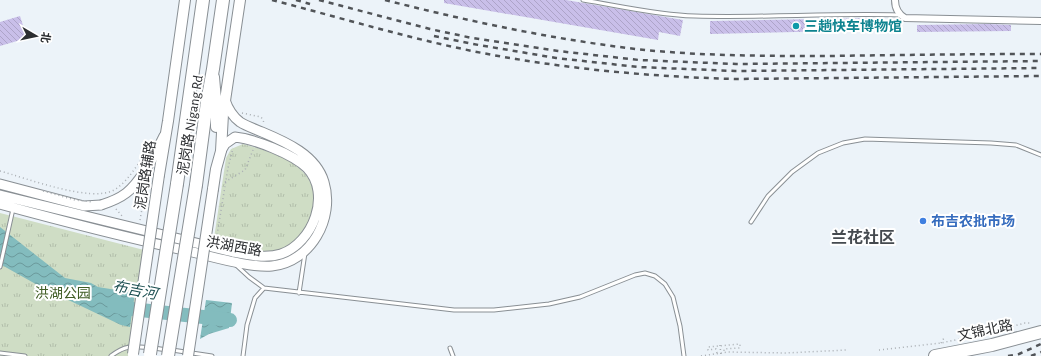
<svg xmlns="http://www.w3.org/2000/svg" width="1041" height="356" font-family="'Alegreya Sans','Noto Sans SC',sans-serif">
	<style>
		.park { fill: url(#park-tufts) }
		.water { fill: url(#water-waves) }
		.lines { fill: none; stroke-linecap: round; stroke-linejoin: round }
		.river { stroke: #83bcbe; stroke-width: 14 }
		.building { fill: url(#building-back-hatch) }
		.lane-casing { stroke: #898f94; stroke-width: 5 }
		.street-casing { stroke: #898f94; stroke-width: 8 }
		.secondary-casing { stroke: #898f94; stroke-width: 11 }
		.primary-casing { stroke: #898f94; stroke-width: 12 }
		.highway-casing { stroke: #898f94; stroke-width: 14 }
		.path { stroke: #a9aeb3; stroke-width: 1.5; stroke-dasharray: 1 3; stroke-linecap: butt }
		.lane { stroke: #fff; stroke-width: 3 }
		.street { stroke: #fff; stroke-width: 6 }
		.secondary { stroke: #fff; stroke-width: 9 }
		.primary { stroke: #fff; stroke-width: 10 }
		.highway { stroke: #fff; stroke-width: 12 }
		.rail { stroke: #515458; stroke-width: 2.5; stroke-dasharray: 5 5; stroke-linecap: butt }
		.secondary-bridge-casing { stroke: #898f94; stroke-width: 11; stroke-linecap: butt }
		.primary-bridge-casing { stroke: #898f94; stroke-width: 12; stroke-linecap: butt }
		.highway-bridge-casing { stroke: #898f94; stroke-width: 14; stroke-linecap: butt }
		.path-bridge { stroke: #a9aeb3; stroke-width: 1.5; stroke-dasharray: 1 3; stroke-linecap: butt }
		.secondary-bridge { stroke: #fff; stroke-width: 9 }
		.primary-bridge { stroke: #fff; stroke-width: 10 }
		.highway-bridge { stroke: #fff; stroke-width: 12 }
		.culture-dot { fill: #0f9aa8; stroke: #fff; stroke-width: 1.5 }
		.shop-dot { fill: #3f7fe0; stroke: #fff; stroke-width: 1.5 }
		.labels { text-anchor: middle; stroke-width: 4; stroke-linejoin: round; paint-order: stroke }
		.culture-label { font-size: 14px; font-weight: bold; fill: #0d838f; stroke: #fff; text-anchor: start }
		.street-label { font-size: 14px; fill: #2c2e31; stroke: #fff }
		.shop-label { font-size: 14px; font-weight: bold; fill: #366cbe; stroke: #fff; text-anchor: start }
		.park-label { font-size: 14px; fill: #405d25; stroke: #fff }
		.water-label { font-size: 15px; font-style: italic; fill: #1d5052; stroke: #fff }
		.quarter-label { font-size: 16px; font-weight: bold; fill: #454a4f; stroke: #fff }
	</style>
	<defs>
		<pattern id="park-tufts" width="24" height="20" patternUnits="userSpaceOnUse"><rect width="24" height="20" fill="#cfddc5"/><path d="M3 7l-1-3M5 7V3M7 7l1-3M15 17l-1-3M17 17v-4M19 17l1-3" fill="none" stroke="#b2beaa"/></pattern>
		<pattern id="water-waves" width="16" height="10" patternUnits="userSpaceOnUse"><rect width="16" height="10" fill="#83bcbe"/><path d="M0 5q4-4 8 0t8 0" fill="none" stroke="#6b999b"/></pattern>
		<pattern id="building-back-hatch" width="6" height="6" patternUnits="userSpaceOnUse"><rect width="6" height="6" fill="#c9bfe9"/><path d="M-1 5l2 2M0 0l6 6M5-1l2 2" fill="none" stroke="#ada4c8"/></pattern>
	</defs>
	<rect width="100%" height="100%" fill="#ecf3f9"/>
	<path class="park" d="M243 144C272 152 317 165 314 202 314 210 312 218 307 225 301 236 292 247 279 251 258 258 233 249 213 245L226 158 231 149Z
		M0 213 144 250 128 356H0Z"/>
	<path class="water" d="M0 227 65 278 91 283 98 287 135 293 130 327 121 325 41 287 0 264Z
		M206 300 232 303 229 328 209 334 200 339Z"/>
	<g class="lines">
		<path class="river" d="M114 305 123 308 230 320"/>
	</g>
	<path class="building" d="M444 0H566L683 20 680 36 659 32 658 40 444 3Z
		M20 16 27 38 0 46V22Z
		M883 18V30L710 34V21Z
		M988 24 1011 25V31L917 32V25Z"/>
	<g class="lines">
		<g class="lane-casing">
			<path id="lane" d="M583 0C620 6 658 15 695 16 763 18 831 13 899 15
				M751 222 768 196 792 172 818 153 843 143 865 139 991 143 1016 145 1041 155
				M236 265 249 277 264 288 454 310H494L549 304 580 297 635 275 645 273 655 276 665 284 673 297 680 326 684 356
				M0 267 13 209
				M299 293 305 253
				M154 348 167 350
				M450 348 453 356
				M172 350 212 356
				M0 353 25 356
				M111 356C125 345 132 346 149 348
				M243 356 247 325 255 298 264 288"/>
		</g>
		<g class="street-casing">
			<path id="street" d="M895 0C895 8 898 14 905 18L1041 21"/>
		</g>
		<g class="secondary-casing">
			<path id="secondary" d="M144 172 154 156 164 136
				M0 184 72 203 84 206 101 205
				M0 195 233 252C248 255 266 259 281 254 313 243 332 194 307 168 293 154 254 139 235 137L225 144 221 151
				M0 204C62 221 125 237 188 251 211 256 249 268 272 266 311 262 335 218 324 182 316 155 286 142 262 132 255 129 246 126 240 122 232 116 228 109 225 100"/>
		</g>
		<g class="primary-casing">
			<path id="primary" d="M214 77 216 101V127
				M159 175 168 121 185 0
				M213 189 216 169 221 151 223 114 240 0"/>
		</g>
		<g class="highway-casing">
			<path id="highway" d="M177 184 203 0
				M196 185 207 102 213 69 223 0
				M935 356 992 345 1041 332"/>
		</g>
		<path class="path" d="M242 113 261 117 263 120 264 123
			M0 171C26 178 91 203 114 190 126 183 133 171 141 160
			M225 182 245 170 253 150
			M116 209 122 216
			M140 220 145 192 148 193
			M215 238 217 235 228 168 233 148
			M941 343 944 338
			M879 350 941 343 979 335 1025 323H1031
			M717 353 716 349 708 350V347L740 344V348L724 349V353
			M701 356 728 352 785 353 847 350"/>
		<use href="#lane" class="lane"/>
		<use href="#street" class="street"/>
		<use href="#secondary" class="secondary"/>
		<use href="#primary" class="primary"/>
		<use href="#highway" class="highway"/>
		<path class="rail" d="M272 0C353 21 434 46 516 59 589 71 662 77 736 79L1041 76
			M296 0 310 4
			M319 0 430 29 472 38 558 51 639 60 736 64 1041 61
			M385 0C468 21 551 39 636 49 700 56 764 56 828 56 899 55 970 54 1041 54
			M434 36 473 44 556 58 638 67 735 71 1041 68
			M1008 356 1019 354 1041 344
			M1031 356 1041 352"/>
		<g class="secondary-bridge-casing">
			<path id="secondary-bridge" d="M101 205C123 198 132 191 144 172"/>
		</g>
		<g class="primary-bridge-casing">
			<path id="primary-bridge" d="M133 354 159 175
				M188 356 213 189"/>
		</g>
		<g class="highway-bridge-casing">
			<path id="highway-bridge" d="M150 354 177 184
				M168 356 196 185"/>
		</g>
		<path class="path-bridge" d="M43 191 75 200 93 202
			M720 345 721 356"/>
		<use href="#secondary-bridge" class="secondary-bridge"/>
		<use href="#primary-bridge" class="primary-bridge"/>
		<use href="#highway-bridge" class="highway-bridge"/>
	</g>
	<circle class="culture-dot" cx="796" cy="26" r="4"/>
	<circle class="shop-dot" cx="923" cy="221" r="4"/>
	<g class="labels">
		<g class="culture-label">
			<text x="804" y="31">三趟快车博物馆</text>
		</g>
		<g class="street-label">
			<text transform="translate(190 125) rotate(-81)" y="5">泥岗路 Nigang Rd</text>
			<text transform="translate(145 175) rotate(-81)" y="5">泥岗路辅路</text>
			<text transform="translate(234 246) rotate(10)" y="5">洪湖西路</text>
			<text transform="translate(985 330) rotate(-12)" y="5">文锦北路</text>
		</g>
		<g class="shop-label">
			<text x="931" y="226">布吉农批市场</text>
		</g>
		<g class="park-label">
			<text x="63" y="298">洪湖公园</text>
		</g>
		<g class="water-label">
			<text transform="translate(135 290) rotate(11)" y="5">布吉河</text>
		</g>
		<g class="quarter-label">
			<text x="863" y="243">兰花社区</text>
		</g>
	</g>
	<g transform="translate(36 36) rotate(99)" stroke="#ffffff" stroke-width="3" paint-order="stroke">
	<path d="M0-3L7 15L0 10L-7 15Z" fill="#2c2e31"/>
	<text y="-6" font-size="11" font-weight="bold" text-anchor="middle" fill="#2c2e31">北</text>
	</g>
</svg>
